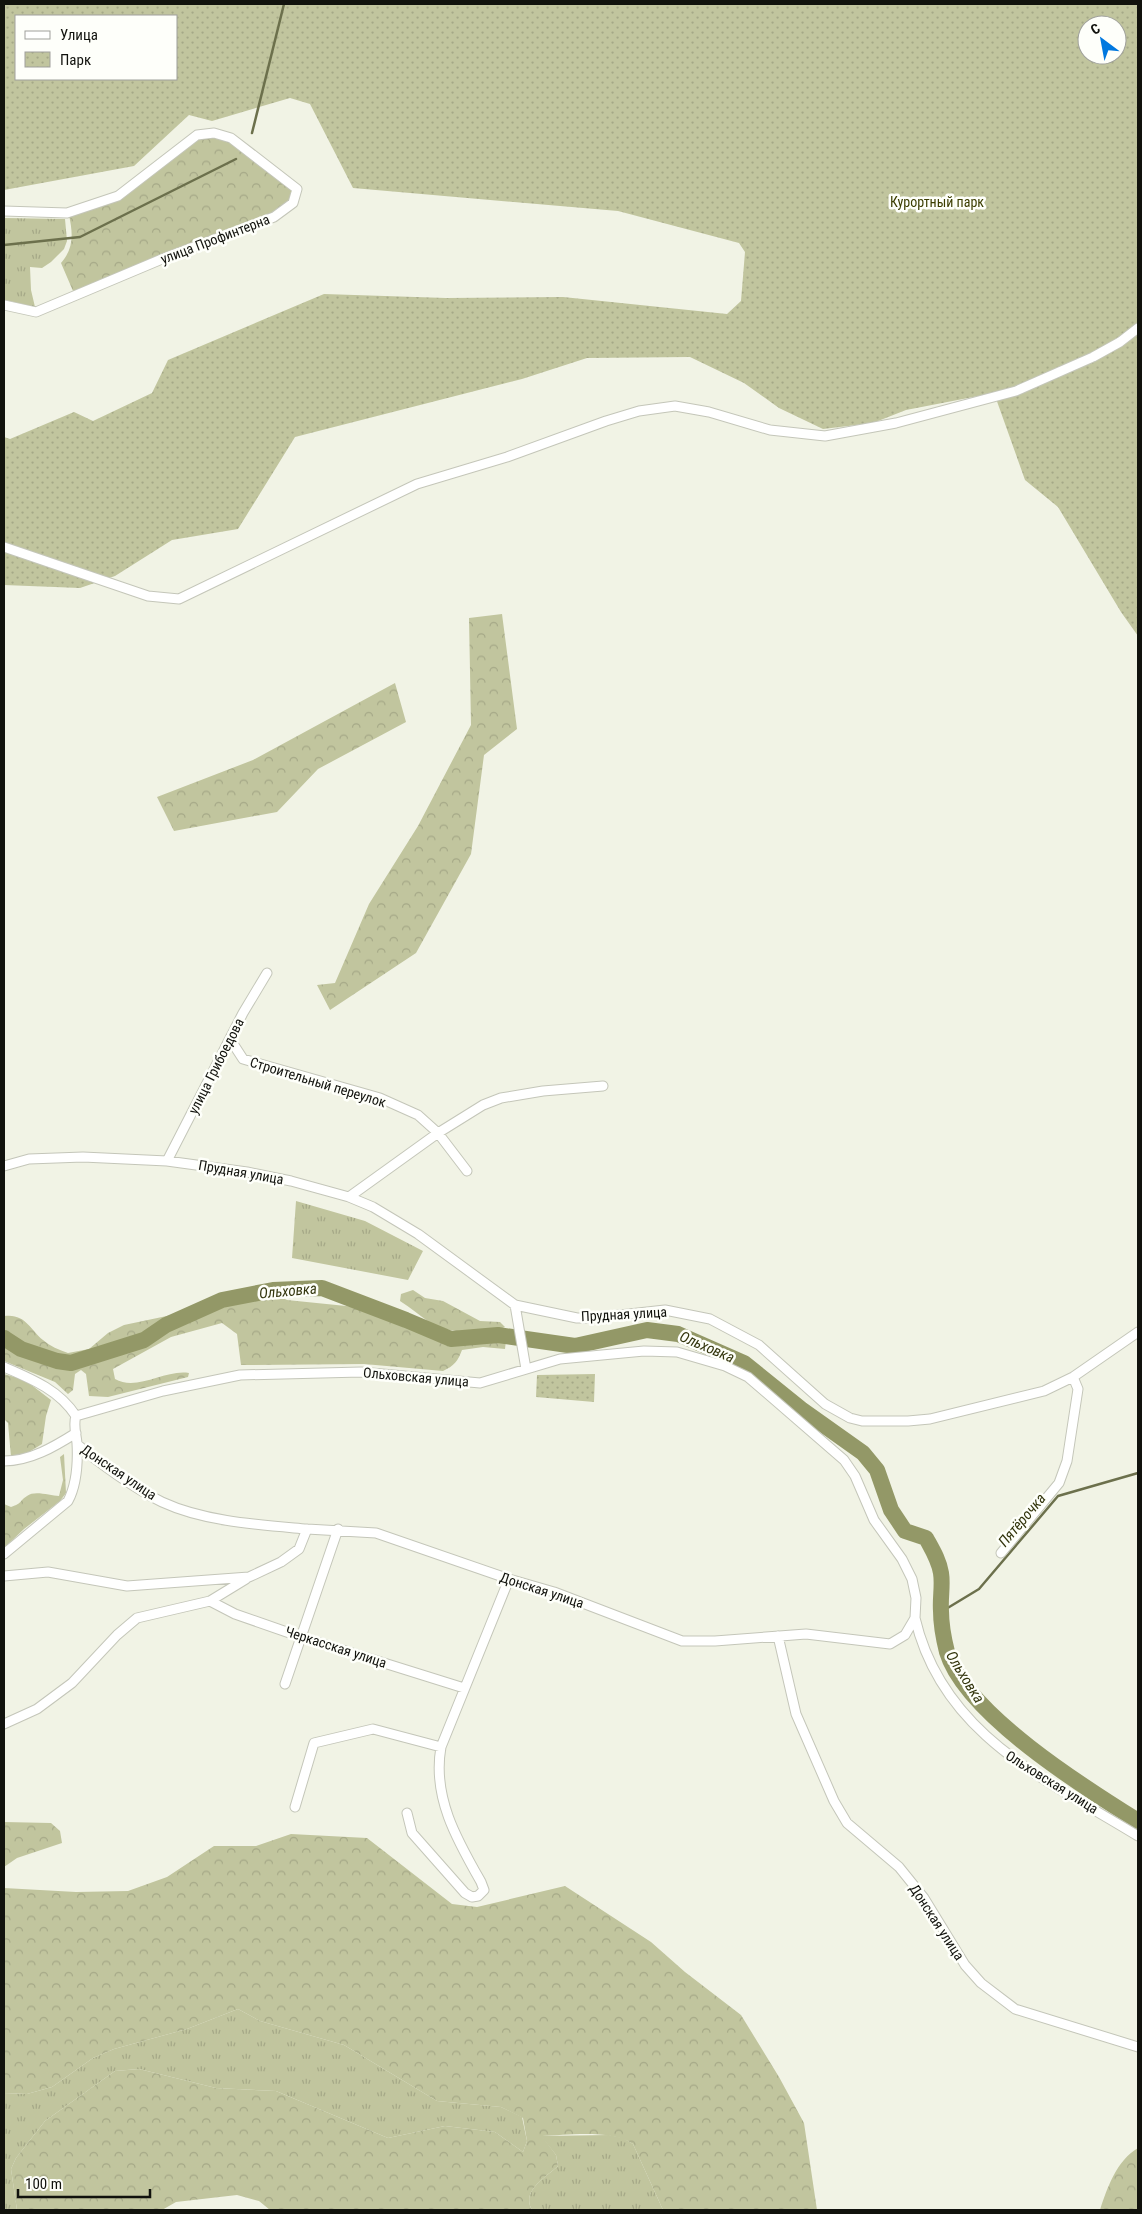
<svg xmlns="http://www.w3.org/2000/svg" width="1142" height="2214" font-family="'Roboto Condensed',sans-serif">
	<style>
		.grass { fill: url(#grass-tufts) }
		.forest { fill: url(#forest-crowns) }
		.park { fill: url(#park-dots); fill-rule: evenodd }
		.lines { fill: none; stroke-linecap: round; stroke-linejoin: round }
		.stream { stroke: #6c704c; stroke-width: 2.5 }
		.river { stroke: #939867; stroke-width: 16 }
		.street-casing { stroke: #c4c6b9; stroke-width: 11 }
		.street { stroke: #fff; stroke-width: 9 }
		.labels { text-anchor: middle; stroke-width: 5; stroke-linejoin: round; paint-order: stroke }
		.park-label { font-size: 14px; fill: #3b3d00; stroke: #fefffa }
		.street-label { font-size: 14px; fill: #11120d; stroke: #fefffa }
		.water-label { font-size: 15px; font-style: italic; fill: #33350d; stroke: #fefffa }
	</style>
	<defs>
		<pattern id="grass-tufts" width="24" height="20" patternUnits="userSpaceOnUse" patternTransform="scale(1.25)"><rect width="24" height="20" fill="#c1c59e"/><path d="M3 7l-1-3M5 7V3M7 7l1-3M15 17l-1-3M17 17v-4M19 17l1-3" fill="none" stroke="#a5a887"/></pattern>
		<pattern id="forest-crowns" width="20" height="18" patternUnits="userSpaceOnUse" patternTransform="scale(1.25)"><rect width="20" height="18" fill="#c1c59e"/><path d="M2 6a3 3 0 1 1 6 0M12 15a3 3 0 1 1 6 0" fill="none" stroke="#a5a887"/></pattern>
		<pattern id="park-dots" width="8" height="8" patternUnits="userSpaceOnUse" patternTransform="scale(1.25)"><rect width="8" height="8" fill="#c1c59e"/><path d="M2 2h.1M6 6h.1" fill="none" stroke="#a5a887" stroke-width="1.8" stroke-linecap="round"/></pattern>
	</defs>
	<rect width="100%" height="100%" fill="#f1f3e5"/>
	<path class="grass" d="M4 218 65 219 67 241 64 249 51 262 42 268 30 267 31 290 35 307 5 300Z
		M296 1201 365 1221 423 1251 408 1280 292 1258Z
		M238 2009 260 2021 344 2045 437 2101 501 2107 522 2117 527 2141 523 2152 495 2132 445 2126 388 2138 276 2091 216 2088 139 2069 115 2071 45 2121 16 2158 11 2169 17 2210H4V2093L27 2094 52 2087 93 2058 114 2049 187 2029Z
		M609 2135 623 2138 633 2144 663 2210H532C521 2191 545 2178 558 2166L556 2155 541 2136Z"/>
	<path class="forest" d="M214 136 232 142 294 190 291 200 272 215 73 291 61 263C74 248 73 234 69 215L119 199 198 139Z
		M502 614 517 729 484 755 471 854 416 953 330 1010 317 985 335 983 369 904 418 826 471 725 469 618Z
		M395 683 406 722 318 769 277 812 174 831 157 797 253 760Z
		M413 1290 425 1298 443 1301 480 1321 500 1322 505 1327C487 1335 446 1334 429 1322 419 1315 411 1308 400 1301L401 1294Z
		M275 1294 287 1300 356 1307 444 1343 506 1340 505 1349 483 1347 462 1350C458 1361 454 1366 443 1371L364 1364 241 1365 237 1334 222 1323 171 1337 113 1369 115 1379C137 1392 165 1369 189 1373L188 1377 108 1397 89 1396 86 1374 81 1370 75 1374 73 1390 68 1394 55 1382 4 1361V1316C25 1313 30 1329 43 1340 50 1346 59 1350 68 1353L89 1349 108 1333 124 1325 181 1313 194 1317 225 1304Z
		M4 1374 25 1380 51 1400 46 1416 42 1444 29 1452 11 1457 8 1423 4 1419Z
		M64 1454 66 1493 60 1501 24 1529 4 1548V1504L11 1507C23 1503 19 1501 27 1496 35 1490 50 1496 59 1496L63 1480 60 1457Z
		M4 1822 51 1823 60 1831 62 1843 17 1858 4 1867Z
		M291 1834 367 1838 452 1904 477 1907 565 1886 651 1942 685 1972 741 2015 779 2077 804 2123 817 2210H663L633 2144C611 2129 568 2135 542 2136L556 2155 558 2166C545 2178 521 2191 532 2210H270L259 2201 237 2195 176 2202 162 2210H17L11 2169 16 2158 45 2121 115 2071 139 2069 216 2088 276 2091 388 2138 445 2126 495 2132 523 2152 527 2141 523 2118 501 2107 437 2101 344 2045 260 2021 238 2009 187 2029 114 2049 93 2058 52 2087 27 2094 4 2093V1888L76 1892 128 1891 167 1877 214 1846H256Z
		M1138 2148V2210H1100C1107 2188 1117 2160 1138 2148Z"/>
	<path class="park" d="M4 4H1138V636L1121 612 1058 507 1025 480 994 393 906 410 873 423 823 429 779 408 744 383 690 357 587 358 522 379 295 437 238 529 172 540 115 576 80 588 4 585V437L10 439 74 412 93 421 152 393 168 360 324 294 446 298 563 297 727 314 741 301 745 252 739 243 618 211 353 188 310 104 290 98 212 121 189 115 134 166 4 190ZM16 16H176V79H16ZM1087 25H1117V55H1087Z
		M595 1374 594 1402 536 1397 537 1375Z"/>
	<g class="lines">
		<path class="stream" d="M252 133 284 4
			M4 245 80 237 236 159
			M941 1612 979 1589 1058 1496 1138 1473"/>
		<path class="river" d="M4 1338 21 1349 57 1361 71 1363 144 1340 166 1325 222 1300 273 1290 322 1288 406 1320 451 1339 498 1335 575 1346 647 1330 678 1334 744 1363 801 1409 863 1453 877 1470 891 1510 905 1531 926 1538C932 1549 939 1560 941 1573 943 1585 940 1598 941 1611 941 1624 944 1640 947 1652 965 1713 1085 1788 1138 1821"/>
		<g class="street-casing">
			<path id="street" d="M4 211 67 213 118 196 197 135 214 133 231 138 297 189 293 203 274 217 162 259 36 312 4 305
				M4 547 148 596 179 599 417 484 507 457 606 421 639 411 675 406 709 412 770 430 825 436 896 423 1016 391 1093 357 1120 342 1138 328
				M230 1039 243 1059 380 1098 418 1115 438 1133 467 1171
				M167 1161 243 1013 267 973
				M4 1166 29 1159 83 1157 167 1161 247 1172 291 1181 349 1197 373 1207 418 1234 515 1305 577 1318H593L665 1310 710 1319 759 1345 825 1404 850 1418 862 1421H908L930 1419 1044 1391 1073 1377 1138 1332
				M349 1197 438 1133 483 1105 501 1098 543 1091 603 1086
				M515 1305 526 1369
				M4 1367C32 1379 59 1390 76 1416
				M77 1444C97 1462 137 1490 162 1502 205 1522 261 1525 307 1529
				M4 1461C30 1461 54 1447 76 1433
				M1001 1553 1059 1483 1067 1461 1078 1389 1073 1377
				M4 1554 68 1501C77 1484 78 1462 77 1443 76 1433 73 1425 76 1416
				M4 1576 48 1572 127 1586 249 1577 281 1562 299 1549 307 1529 376 1533 509 1579 554 1592 682 1641H715L806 1634 890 1644 905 1635 915 1618 916 1598 912 1579 902 1559 874 1520 855 1476 844 1460 748 1377 725 1366 677 1352 644 1351 560 1359 480 1383 361 1372 240 1375 163 1391 76 1416
				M210 1601 235 1614 301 1637 464 1688
				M915 1618C942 1734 1045 1779 1138 1836
				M778 1636 796 1714 834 1801 847 1823 899 1867 924 1898 965 1965 981 1983 1015 2009 1138 2047
				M285 1684 338 1529
				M4 1724 37 1709 72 1683 117 1635 137 1618 210 1601 246 1579
				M295 1807 314 1743 373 1729 441 1747
				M407 1813 412 1833 465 1893 472 1897 478 1896 484 1890 481 1882C457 1840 432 1797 441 1747L509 1579"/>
		</g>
		<use href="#street" class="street"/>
	</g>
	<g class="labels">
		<g class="park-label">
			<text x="937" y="207">Курортный парк</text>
		</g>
		<g class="street-label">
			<text transform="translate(215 239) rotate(-21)" y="5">улица Профинтерна</text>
			<text transform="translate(216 1066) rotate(-63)" y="5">улица Грибоедова</text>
			<text transform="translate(318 1082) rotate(17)" y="5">Строительный переулок</text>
			<text transform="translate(241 1172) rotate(10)" y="5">Прудная улица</text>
			<text transform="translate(624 1314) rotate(-3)" y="5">Прудная улица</text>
			<text transform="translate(416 1377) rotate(5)" y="5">Ольховская улица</text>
			<text transform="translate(119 1472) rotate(34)" y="5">Донская улица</text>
			<text transform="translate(542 1590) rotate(18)" y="5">Донская улица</text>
			<text transform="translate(336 1647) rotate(18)" y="5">Черкасская улица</text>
			<text transform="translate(1052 1782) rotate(32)" y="5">Ольховская улица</text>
			<text transform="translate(937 1922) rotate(57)" y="5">Донская улица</text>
		</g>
		<g class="water-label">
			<text transform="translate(288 1291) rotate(-5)" y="5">Ольховка</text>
			<text transform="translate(707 1347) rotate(23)" y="5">Ольховка</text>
			<text transform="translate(1022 1520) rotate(-50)" y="5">Пятёрочка</text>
			<text transform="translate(965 1677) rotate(58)" y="5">Ольховка</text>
		</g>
	</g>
	<rect width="1142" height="2214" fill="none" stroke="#11120d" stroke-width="10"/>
	<rect x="15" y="15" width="162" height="65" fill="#fefffa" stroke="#9fa09b"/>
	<rect x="25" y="31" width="25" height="8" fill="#ffffff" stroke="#9fa09b"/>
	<text x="60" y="40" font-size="15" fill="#11120d">Улица</text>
	<rect x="25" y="52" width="25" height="15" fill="url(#park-dots)" stroke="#9fa09b"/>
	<text x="60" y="65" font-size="15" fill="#11120d">Парк</text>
	<g transform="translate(1102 40) rotate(328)"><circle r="24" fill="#fefffa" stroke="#9fa09b"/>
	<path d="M0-4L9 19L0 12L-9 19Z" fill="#0078df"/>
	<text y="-8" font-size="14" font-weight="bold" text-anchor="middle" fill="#11120d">С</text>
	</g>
	<path d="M18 2189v8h132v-8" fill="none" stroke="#11120d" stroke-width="2.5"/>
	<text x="25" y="2189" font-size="15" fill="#11120d" stroke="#fefffa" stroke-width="4" paint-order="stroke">100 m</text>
</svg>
